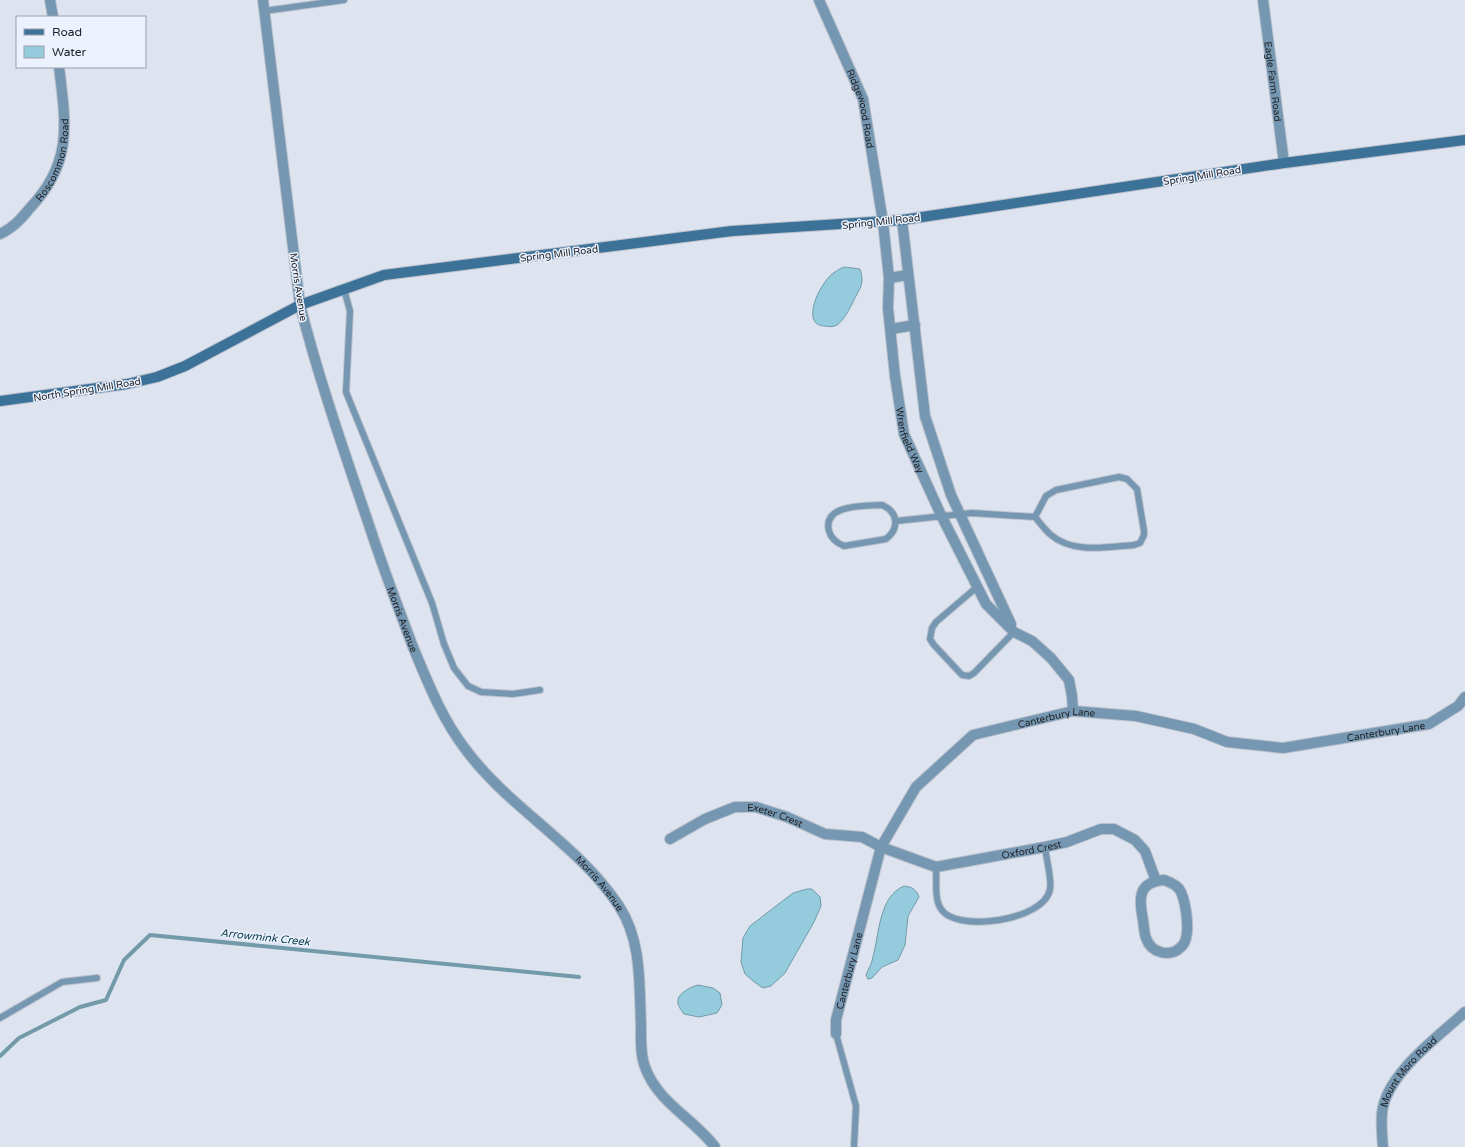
<svg xmlns="http://www.w3.org/2000/svg" width="1465" height="1147" font-family="'Varela Round',sans-serif">
	<style>
		.water { fill: #94ccde; stroke: #729aa8 }
		.lines { fill: none; stroke-linecap: round; stroke-linejoin: round }
		.stream { stroke: #729aa8; stroke-width: 4 }
		.service-casing { stroke: #bbc1cc; stroke-width: 8 }
		.minor-casing { stroke: #bbc1cc; stroke-width: 12 }
		.tertiary-casing { stroke: #bbc1cc; stroke-width: 12 }
		.secondary-casing { stroke: #bbc1cc; stroke-width: 12 }
		.service { stroke: #7597b2; stroke-width: 6 }
		.minor { stroke: #7597b2; stroke-width: 10 }
		.tertiary { stroke: #7597b2; stroke-width: 10 }
		.secondary { stroke: #3c7198; stroke-width: 10 }
		.labels { text-anchor: middle; stroke-width: 3; stroke-linejoin: round; paint-order: stroke }
		.street-label { font-size: 10px; fill: #222429; stroke: #ebf1fd }
		.water-label { font-size: 11px; font-style: italic; fill: #10414f; stroke: #ebf1fd }
	</style>
	<rect width="100%" height="100%" fill="#dde4f0"/>
	<path class="water" d="M844 267 860 269C865 285 860 287 853 302 849 310 844 320 837 325 833 327 829 327 825 326 805 326 814 300 820 290 826 279 832 272 844 267Z
		M904 886C912 887 916 889 919 897L908 916 905 945 898 960 882 967 872 978 868 979 866 975C868 969 872 964 873 957 879 935 879 896 904 886Z
		M807 889H812L820 897 821 906 814 922 785 973 771 986 763 988 753 981 745 974 741 962 743 938 750 926 793 893Z
		M698 985 713 988 720 993 722 1005 717 1013 699 1017 684 1014C681 1010 677 1005 678 1000 678 993 693 986 698 985Z"/>
	<g class="lines">
		<path class="stream" d="M0 1056 19 1038 80 1007 106 1000 124 960 150 935 579 977"/>
		<g class="service-casing">
			<path id="service" d="M264 11 344 0
				M344 289 350 311 346 392 432 603 444 644 454 668 468 686 481 692 513 694 540 690
				M882 505C898 512 900 528 886 539L844 546C837 543 831 539 829 531 822 504 865 506 882 505Z
				M896 521 972 513 1035 517C1040 523 1045 530 1051 535 1073 554 1108 547 1134 545L1140 543 1144 535V531L1137 489 1127 479 1119 477 1056 490 1046 496 1035 517
				M977 587 936 622 932 628 930 639 934 645 962 675 969 676 974 673 1014 632
				M936 867C937 880 934 899 941 909 956 933 1045 921 1050 889 1052 879 1046 858 1045 847
				M0 1018 62 982 97 978
				M836 1034 856 1106 854 1147"/>
		</g>
		<g class="minor-casing">
			<g id="minor">
				<path d="M50 0 53 17"/>
				<path id="s1" d="M819 0 863 99 883 222 889 278 888 308 895 376 904 434 941 515 986 604 1014 632 1032 641 1051 658 1069 680 1072 696 1073 711"/>
				<path id="s2" d="M1263 0 1284 163"/>
				<path d="M902 220 925 416 951 495 1011 624"/>
				<path id="s3" d="M0 234C13 228 21 219 30 208 73 163 66 124 59 67"/>
				<path d="M889 278 908 275"/>
				<path id="s4" d="M300 305C319 380 345 454 370 528 383 568 398 607 413 647 428 683 442 719 466 750 510 809 578 844 619 906 642 941 639 984 641 1024 641 1038 640 1054 645 1067 658 1103 693 1118 715 1147"/>
				<path d="M891 329 915 325"/>
				<path id="s5" d="M670 839 705 819 735 807H756L787 817 825 834 862 837 881 847 936 867 1045 847 1067 842 1101 829H1114L1135 840 1145 851 1156 881"/>
				<path d="M1164 880C1170 882 1178 885 1181 892 1186 904 1192 938 1181 947 1170 958 1151 953 1146 938 1144 933 1144 926 1143 920 1139 900 1137 882 1164 880Z"/>
				<path id="s6" d="M836 1034V1020L881 847 916 787 973 735 1073 711 1136 716 1194 729 1227 742 1283 748 1429 724 1458 706 1465 697"/>
				<path id="s7" d="M1383 1147C1382 1136 1381 1124 1382 1113 1386 1074 1438 1037 1465 1012"/>
			</g>
		</g>
		<g class="tertiary-casing">
			<path id="tertiary" d="M263 0 300 305"/>
		</g>
		<g class="secondary-casing">
			<path id="secondary" d="M0 401 127 384 157 377 185 366 300 305 384 275 732 231 902 220 1284 163 1465 140"/>
		</g>
		<use href="#service" class="service"/>
		<use href="#minor" class="minor"/>
		<use href="#tertiary" class="tertiary"/>
		<use href="#secondary" class="secondary"/>
	</g>
	<g class="labels">
		<g class="street-label">
			<text dy="4" stroke="none"><textPath href="#s2" startOffset="82">Eagle Farm Road</textPath></text>
			<text dy="4" stroke="none"><textPath href="#s1" startOffset="117">Ridgewood Road</textPath></text>
			<text dy="4" stroke="none"><textPath href="#s3" startOffset="95">Roscommon Road</textPath></text>
			<text transform="translate(1202 175) rotate(-9)" y="4">Spring Mill Road</text>
			<text transform="translate(881 221) rotate(-6)" y="4">Spring Mill Road</text>
			<text transform="translate(559 253) rotate(-7)" y="4">Spring Mill Road</text>
			<text transform="translate(299 287) rotate(81)" y="4">Morris Avenue</text>
			<text transform="translate(87 389) rotate(-9)" y="4">North Spring Mill Road</text>
			<text dy="4" stroke="none"><textPath href="#s1" startOffset="454">Wrenfield Way</textPath></text>
			<text dy="4" stroke="none"><textPath href="#s4" startOffset="331">Morris Avenue</textPath></text>
			<text dy="4" stroke="none"><textPath href="#s6" startOffset="425">Canterbury Lane</textPath></text>
			<text dy="4" stroke="none"><textPath href="#s6" startOffset="761">Canterbury Lane</textPath></text>
			<text dy="4" stroke="none"><textPath href="#s5" startOffset="114">Exeter Crest</textPath></text>
			<text dy="4" stroke="none"><textPath href="#s5" startOffset="382">Oxford Crest</textPath></text>
			<text dy="4" stroke="none"><textPath href="#s4" startOffset="666">Morris Avenue</textPath></text>
			<text dy="4" stroke="none"><textPath href="#s6" startOffset="65">Canterbury Lane</textPath></text>
			<text dy="4" stroke="none"><textPath href="#s7" startOffset="84">Mount Moro Road</textPath></text>
		</g>
		<g class="water-label">
			<text transform="translate(265 937) rotate(6)" y="4">Arrowmink Creek</text>
		</g>
	</g>
	<rect x="16" y="16" width="130" height="52" fill="#ebf1fd" stroke="#9b9fa8"/>
	<rect x="24" y="29" width="20" height="6" fill="#3c7198" stroke="#9b9fa8"/>
	<text x="52" y="36" font-size="12" fill="#222429">Road</text>
	<rect x="24" y="46" width="20" height="12" fill="#94ccde" stroke="#9b9fa8"/>
	<text x="52" y="56" font-size="12" fill="#222429">Water</text>
</svg>
